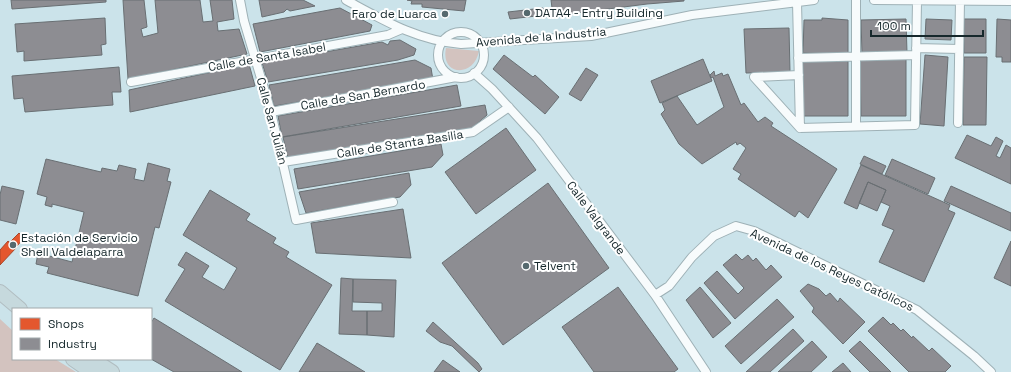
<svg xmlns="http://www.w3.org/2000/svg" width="1011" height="372" font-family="'Space Grotesk',sans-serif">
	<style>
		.green { fill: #d3c3bf }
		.shops { fill: #e4572e; stroke: #a6492d }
		.industry { fill: #8d8d92; stroke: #696f73 }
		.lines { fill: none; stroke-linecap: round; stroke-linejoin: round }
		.minor-casing { stroke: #9eb1b6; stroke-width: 10 }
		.trunk-casing { stroke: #b1bdc1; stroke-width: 16 }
		.minor { stroke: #f7fbfc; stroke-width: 8 }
		.trunk { stroke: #c6d9dd; stroke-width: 14 }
		.poi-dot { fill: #55696e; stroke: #fff; stroke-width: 1.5 }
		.labels { text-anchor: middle; stroke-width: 4; stroke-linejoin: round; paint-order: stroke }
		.poi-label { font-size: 12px; fill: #16282c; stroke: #fff; text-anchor: start }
		.street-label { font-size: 12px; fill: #16282c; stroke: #fff }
	</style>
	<rect width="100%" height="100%" fill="#cbe3ea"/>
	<path class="green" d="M446 48 479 51C474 78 440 76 446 48Z
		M0 319 13 331V359H55L76 372H0Z"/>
	<path class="shops" d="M19 233 24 238 17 246 11 241Z
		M8 241 16 248 0 265V250Z"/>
	<path class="industry" d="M11 0H106V2L12 9Z
		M123 0H144L147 27 141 29 143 37 158 33 155 0H200L203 22 213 21 210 0H232L234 19 217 22 218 31 239 29 247 54 128 79Z
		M259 0H303L315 6 290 11 287 9 284 12 262 17Z
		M407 0H466L464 11 422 7V4H411L412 1Z
		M551 0H684V1L647 4 553 16Z
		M340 8 372 25 370 31 260 52 253 24Z
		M543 8 545 15 510 19 508 12Z
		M105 18 106 44 101 45 102 55 24 61V51L17 52 15 24Z
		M822 18 848 20V54L803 53 804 20H822Z
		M906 19 907 53 862 54 861 20Z
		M926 19 952 20 951 40 925 39Z
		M964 19H986V53H964Z
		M997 19 1011 20V62H1002V57H996Z
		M789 28 790 72 746 73 744 29Z
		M400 40 416 49 414 55 398 60 268 82 262 63 382 42 388 45 390 41Z
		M504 55 533 77 535 75 559 97 545 114 493 69Z
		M925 55 948 57 944 126 920 124Z
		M964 57H987L986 125H963Z
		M703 59 712 81 660 103 651 81Z
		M906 59V116H861L860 60Z
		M415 60 431 68 433 80 274 106 269 85Z
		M803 60H848V116H803Z
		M249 64 255 86 130 112 129 90Z
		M119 67 121 92H112L113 105 25 112 23 98 14 99 12 76Z
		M586 68 598 75 581 101 569 94Z
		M714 71 715 76 722 73 723 76 728 74 741 105 744 103 758 122 765 117 773 123 771 126 837 169 808 218 799 211 795 217 738 179 741 174 733 169 746 148 740 143 737 145 736 142 702 164 679 144 661 114 665 110 662 103 677 96 697 125 724 107 713 77 711 78 710 75Z
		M457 85 461 106 282 137 278 116Z
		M485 105 487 115 472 128 288 158 283 137Z
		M506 128 536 170 476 214 445 172Z
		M967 135 991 146 996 137 1003 141 996 156 1000 158 1006 145 1011 148V184L955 158Z
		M441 144 443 155 432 167 298 189 294 169Z
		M864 156 886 166 882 174 860 164Z
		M46 159 101 172 102 168 117 171 119 165 136 169 134 179 144 181 148 163 170 169 167 181 171 182 159 228 155 227 138 296 47 273 49 267 36 264 38 253 72 262 84 212 52 204V207L45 205 47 197 37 194Z
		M892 159 935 178 928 194 885 175Z
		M861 165 950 205 948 210 955 213 924 282 879 262 894 230 882 225 890 206 881 202 886 190 868 182 857 209 844 203Z
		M409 173 411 185 400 197 306 213 299 192Z
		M868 182 886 190 877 211 859 203Z
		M548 183 609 268 503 345 442 263Z
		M2 186 24 191 16 224 0 220V195Z
		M951 186 1011 213V231L944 201Z
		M210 190 250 214 246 220 276 238 273 243 289 252 286 257 332 285 280 370 165 301 185 269 178 265 186 252 209 266 202 277 224 290 237 268 183 235Z
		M403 209 411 258 316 253 311 223Z
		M1011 241V286L994 278Z
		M736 254 742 260 748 255 753 261 756 258 766 270 771 265 782 277 735 319 704 283 717 271 738 294 744 288 723 265Z
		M341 278 353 279 352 311H367V335L339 334Z
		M353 279 396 280 394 337 367 335V311H382V303L353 302Z
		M808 284 819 289 826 296 830 293 838 302 840 298 865 322 843 344 812 312 814 308 800 291Z
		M618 287 678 369 674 372H594L562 327Z
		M700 287 731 323 713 338 686 300Z
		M777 299 794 317 741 364 725 346Z
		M883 317 891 325 893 323 901 331 903 329 912 338 913 336 929 351 932 348 951 366 945 372H909L868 331Z
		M154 318 242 372H174L151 359V323Z
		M433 322 478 363 482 369 479 372 452 346 440 342 426 331Z
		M793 329 804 341 770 372H746Z
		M812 341 827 357 811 372H778Z
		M860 341 891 372H870L849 351Z
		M317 343 365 372H299Z
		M443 360 460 372H434Z
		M843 363 851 372H832Z"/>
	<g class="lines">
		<g class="minor-casing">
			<path id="minor" d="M240 0 244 21 271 112 296 220 393 202
				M346 0C383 20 418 41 461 44L591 36 692 15 814 0
				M856 0V126
				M874 0 1011 1
				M797 2 800 128 915 125 917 1
				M438 55a23 23 0 1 1 46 0a23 23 0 1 1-46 0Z
				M916 48 959 49
				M798 58 916 55
				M474 73 492 89 537 138 655 295 706 372
				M799 75 754 77 800 128
				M131 82 388 35 402 29
				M271 112 456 77
				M958 123 960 1
				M283 162 473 132 509 107
				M655 295 669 286 692 257 714 236 736 226 754 231 917 310 974 356 991 372"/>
		</g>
		<g class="trunk-casing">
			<path id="trunk" d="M0 292 20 309
				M73 359 92 372
				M92 359 112 372"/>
		</g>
		<use href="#minor" class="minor"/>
		<use href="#trunk" class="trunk"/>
	</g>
	<g class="poi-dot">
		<circle cx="527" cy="13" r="4"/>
		<circle cx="445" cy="14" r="4"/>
		<circle cx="13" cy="245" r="4"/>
		<circle cx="526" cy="266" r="4"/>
	</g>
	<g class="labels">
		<g class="poi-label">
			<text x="535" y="17">DATA4 - Entry Building</text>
			<text x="437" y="18" text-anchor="end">Faro de Luarca</text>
			<text x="21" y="242">Estación de Servicio<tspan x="21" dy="14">Shell Valdelaparra</tspan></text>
			<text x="534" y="270">Telvent</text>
		</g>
		<g class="street-label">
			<text transform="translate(541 37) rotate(-5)" y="4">Avenida de la Industria</text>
			<text transform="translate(267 57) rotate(-10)" y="4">Calle de Santa Isabel</text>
			<text transform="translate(363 95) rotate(-10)" y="4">Calle de San Bernardo</text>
			<text transform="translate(272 121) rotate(75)" y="4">Calle San Julián</text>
			<text transform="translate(400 144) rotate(-9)" y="4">Calle de Stanta Basilia</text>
			<text transform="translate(596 218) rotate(53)" y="4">Calle Valgrande</text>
			<text transform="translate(832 270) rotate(25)" y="4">Avenida de los Reyes Católicos</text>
		</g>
	</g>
	<rect x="12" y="308" width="140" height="52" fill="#ffffff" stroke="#a2a9ab"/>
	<rect x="20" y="318" width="20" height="12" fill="#e4572e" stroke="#a2a9ab"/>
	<text x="48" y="328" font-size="12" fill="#16282c">Shops</text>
	<rect x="20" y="338" width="20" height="12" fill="#8d8d92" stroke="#a2a9ab"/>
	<text x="48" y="348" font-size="12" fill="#16282c">Industry</text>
	<path d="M871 30v6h112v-6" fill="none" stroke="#16282c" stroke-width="2"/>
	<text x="877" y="30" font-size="12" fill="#16282c" stroke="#ffffff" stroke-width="3" paint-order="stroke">100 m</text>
</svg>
